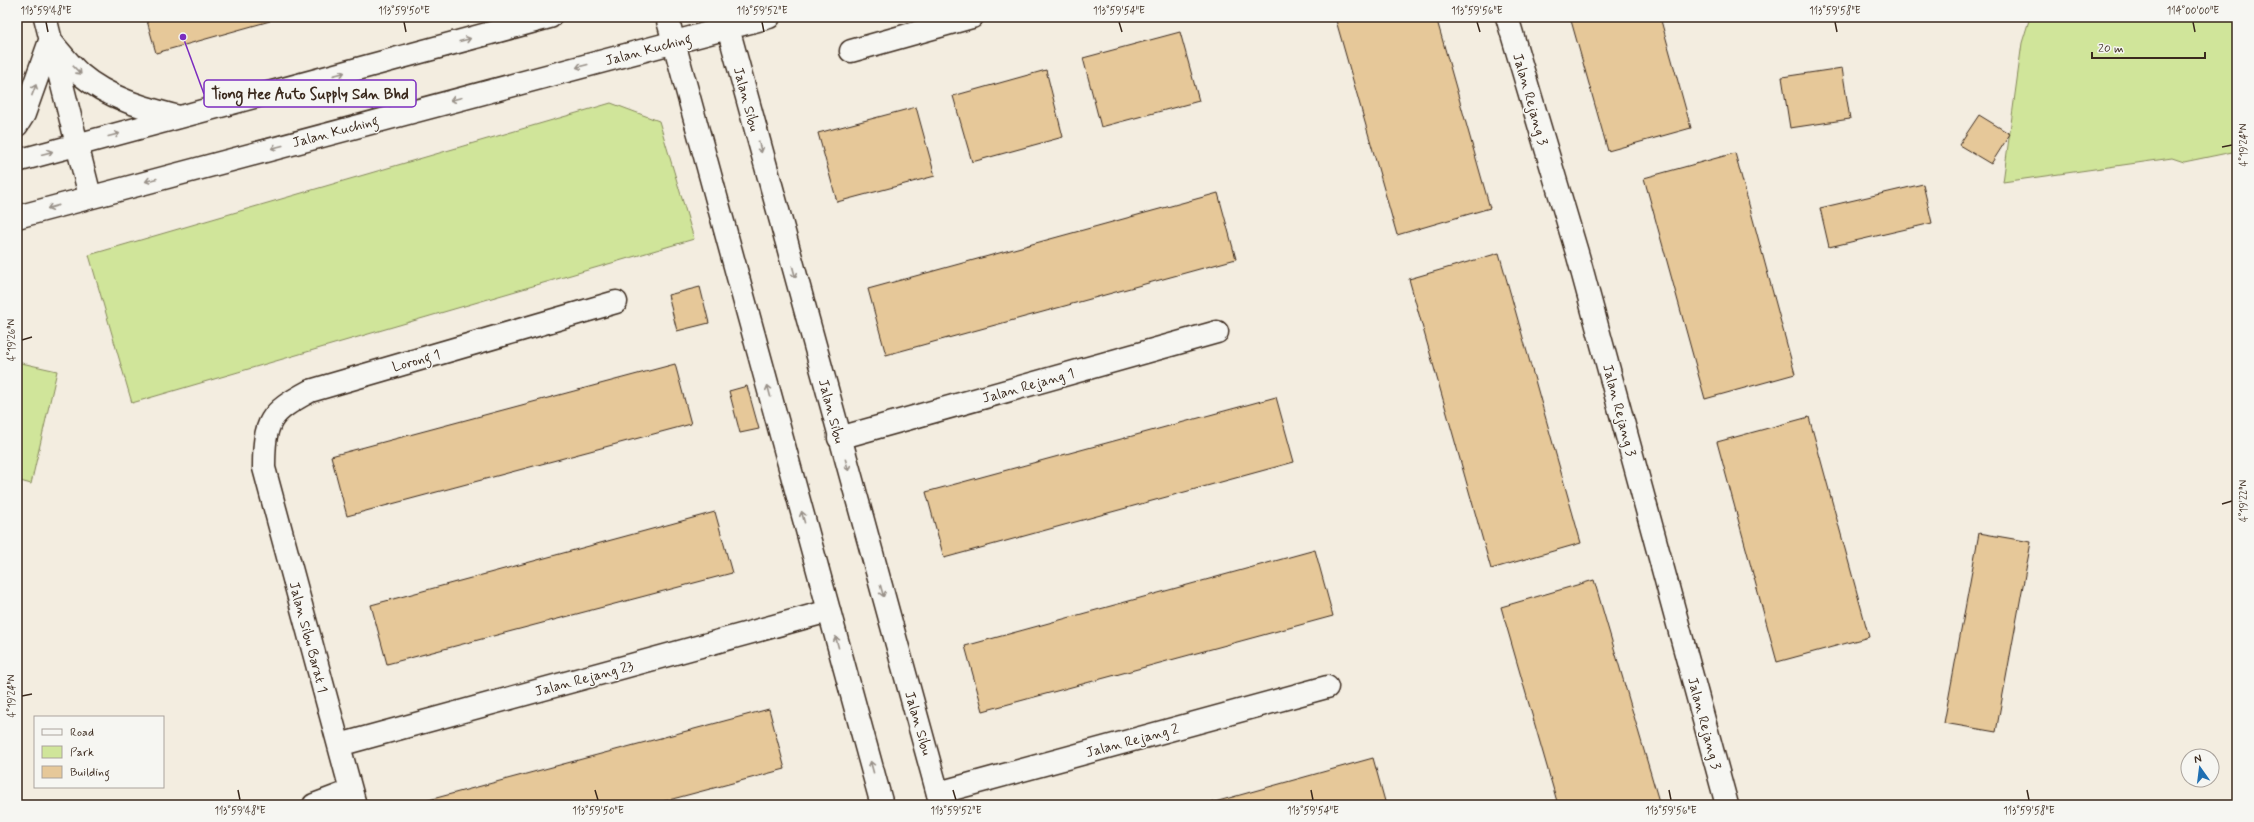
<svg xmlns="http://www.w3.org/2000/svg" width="2254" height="822" font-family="Mynerve,sans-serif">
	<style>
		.green { fill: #d0e59a; stroke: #86885c }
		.building { fill: #e6c899; stroke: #3b2a1e }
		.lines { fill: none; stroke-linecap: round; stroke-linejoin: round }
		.minor-casing { stroke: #3b2a1e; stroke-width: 25 }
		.tertiary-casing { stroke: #3b2a1e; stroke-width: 25 }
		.minor { stroke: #f6f6f2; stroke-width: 22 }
		.tertiary { stroke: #f6f6f2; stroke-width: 22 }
		.oneway { stroke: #989088 }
		.ticks { fill: none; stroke: #3b2a1e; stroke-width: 1.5 }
		.labels { text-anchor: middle; stroke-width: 3; stroke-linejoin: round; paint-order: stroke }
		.street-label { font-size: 14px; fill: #3b2a1e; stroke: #f6f6f2 }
		.leader { fill: none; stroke: #7b2cbf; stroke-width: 1.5 }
		.callout-dot { fill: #7b2cbf; stroke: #f6f6f2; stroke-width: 1.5 }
		.callout { fill: #f6f6f2; stroke: #7b2cbf; stroke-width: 1.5 }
		.callout-label { font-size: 15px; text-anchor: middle; font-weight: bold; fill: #3b2a1e }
		.neatline { fill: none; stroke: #3b2a1e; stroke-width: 1.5 }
		.ticks-label { font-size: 10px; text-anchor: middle; fill: #3b2a1e }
	</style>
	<rect width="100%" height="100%" fill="#f3ede0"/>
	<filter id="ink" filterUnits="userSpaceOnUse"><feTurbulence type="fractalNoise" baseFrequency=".025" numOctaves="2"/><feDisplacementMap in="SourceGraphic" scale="8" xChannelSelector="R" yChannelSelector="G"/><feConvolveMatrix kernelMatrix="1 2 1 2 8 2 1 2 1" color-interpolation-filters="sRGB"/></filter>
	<g filter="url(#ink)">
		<path class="green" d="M2030 17H2237V151L2184 162 2172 158 2003 182 2022 43Z
			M611 103 659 121 694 239 132 403 89 255Z
			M17 362 57 371 31 484 17 480Z"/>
		<path class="building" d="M146 17H268L270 21 156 53Z
			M1335 17H1436L1490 208 1397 235Z
			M1570 17H1660L1691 128 1608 151Z
			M1180 32 1199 101 1101 127 1083 58Z
			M1842 68 1850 119 1790 128 1782 77Z
			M1046 70 1063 137 972 162 953 96Z
			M916 107 935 176 837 202 818 133Z
			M1979 115 2010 134 1991 164 1959 145Z
			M1735 153 1795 374 1705 399 1644 178Z
			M1923 184 1932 223 1829 247 1820 208Z
			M1218 193 1236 259 886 355 868 289Z
			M1499 253 1581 543 1491 569 1409 279Z
			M700 287 709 323 677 331 668 295Z
			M675 364 691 424 347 516 331 456Z
			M747 386 759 429 740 433 729 391Z
			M1276 397 1294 462 944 558 926 492Z
			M1809 417 1869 637 1777 662 1717 442Z
			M715 512 732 573 387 664 371 605Z
			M1979 533 2031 542 1996 732 1944 723Z
			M1315 550 1333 616 983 711 965 646Z
			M1594 580 1660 805H1558L1501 607Z
			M769 709 785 769 650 805H426L425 801Z
			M1373 758 1386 805H1204Z"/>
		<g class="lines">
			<g class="minor-casing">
				<path id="minor" d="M1507 17 1578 256 1727 805
					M851 51 972 17
					M839 438 1217 332
					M339 745 829 611
					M938 793 1327 687
					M314 805 351 791
					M355 805 264 468C264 421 269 413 310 391L616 302"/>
			</g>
			<g class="tertiary-casing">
				<path id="tertiary" d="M45 17 90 196
					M667 17 882 805
					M725 17 941 805
					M53 44C61 53 70 65 80 74 108 98 144 108 179 117
					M17 125 24 114 50 41
					M17 161 550 17
					M17 217 769 17"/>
			</g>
			<use href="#minor" class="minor"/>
			<use href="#tertiary" class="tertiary"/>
		</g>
		<defs><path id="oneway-shaft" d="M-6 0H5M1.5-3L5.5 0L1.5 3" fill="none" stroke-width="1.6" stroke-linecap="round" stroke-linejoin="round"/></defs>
		<g class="oneway">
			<use href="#oneway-shaft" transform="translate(465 40) rotate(-15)"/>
			<use href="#oneway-shaft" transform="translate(582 66) rotate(165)"/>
			<use href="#oneway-shaft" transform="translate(77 70) rotate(46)"/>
			<use href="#oneway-shaft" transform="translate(339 74) rotate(-15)"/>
			<use href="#oneway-shaft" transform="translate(34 90) rotate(-69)"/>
			<use href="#oneway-shaft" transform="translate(456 99) rotate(165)"/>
			<use href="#oneway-shaft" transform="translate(114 135) rotate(-15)"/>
			<use href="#oneway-shaft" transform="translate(277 147) rotate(165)"/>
			<use href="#oneway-shaft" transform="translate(760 147) rotate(75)"/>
			<use href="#oneway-shaft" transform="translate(47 153) rotate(-15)"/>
			<use href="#oneway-shaft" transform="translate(151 180) rotate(165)"/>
			<use href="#oneway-shaft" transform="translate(53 207) rotate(164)"/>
			<use href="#oneway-shaft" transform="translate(794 272) rotate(75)"/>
			<use href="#oneway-shaft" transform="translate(769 391) rotate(-105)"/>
			<use href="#oneway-shaft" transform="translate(847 465) rotate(74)"/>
			<use href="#oneway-shaft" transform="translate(803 517) rotate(-105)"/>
			<use href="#oneway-shaft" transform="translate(882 591) rotate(74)"/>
			<use href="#oneway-shaft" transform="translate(837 642) rotate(-105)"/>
			<use href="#oneway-shaft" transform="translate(872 767) rotate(-105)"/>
		</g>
	</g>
	<path class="ticks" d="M46 22 48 32M404 22 406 32M762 22 764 32M1119 22 1122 32M1477 22 1480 32M1835 22 1837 32M2193 22 2195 32M2222 147 2232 145M22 340 32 337M2222 504 2232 501M22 696 32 694M238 790 240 800M595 790 598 800M953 790 956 800M1311 790 1313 800M1669 790 1671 800M2027 790 2029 800"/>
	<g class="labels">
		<g class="street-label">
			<text transform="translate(648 49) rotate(-15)" y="5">Jalan Kuching</text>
			<text transform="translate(747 99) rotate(75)" y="5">Jalan Sibu</text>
			<text transform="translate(1531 99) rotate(74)" y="5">Jalan Rejang 3</text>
			<text transform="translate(335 131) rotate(-15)" y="5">Jalan Kuching</text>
			<text transform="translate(416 360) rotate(-16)" y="5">Lorong 1</text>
			<text transform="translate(1028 385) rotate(-16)" y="5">Jalan Rejang 1</text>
			<text transform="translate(1620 410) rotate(75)" y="5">Jalan Rejang 3</text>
			<text transform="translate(832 411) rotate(75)" y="5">Jalan Sibu</text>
			<text transform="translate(309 637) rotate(75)" y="5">Jalan Sibu Barat 1</text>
			<text transform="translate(584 678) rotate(-15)" y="5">Jalan Rejang 23</text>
			<text transform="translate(919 723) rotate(74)" y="5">Jalan Sibu</text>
			<text transform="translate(1705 723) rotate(75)" y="5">Jalan Rejang 3</text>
			<text transform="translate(1132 740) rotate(-15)" y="5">Jalan Rejang 2</text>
		</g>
	</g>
	<path class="leader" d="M183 37L204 94"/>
	<circle class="callout-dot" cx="183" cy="37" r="4"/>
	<rect class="callout" x="204" y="80" width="212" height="27" rx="4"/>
	<g class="callout-label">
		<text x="310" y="99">Tiong Hee Auto Supply Sdn Bhd</text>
	</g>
	<rect width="2254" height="822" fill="none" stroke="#f6f6f2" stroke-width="44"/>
	<rect x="34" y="716" width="130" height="72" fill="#f6f6f2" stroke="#aba49d"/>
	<rect x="42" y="729" width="20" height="6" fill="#f6f6f2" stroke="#aba49d"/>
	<text x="70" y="736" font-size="12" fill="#3b2a1e">Road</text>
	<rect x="42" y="746" width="20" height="12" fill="#d0e59a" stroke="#aba49d"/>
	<text x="70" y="756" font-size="12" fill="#3b2a1e">Park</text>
	<rect x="42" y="766" width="20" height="12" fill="#e6c899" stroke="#aba49d"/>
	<text x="70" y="776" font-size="12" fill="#3b2a1e">Building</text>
	<g transform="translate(2200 768) rotate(346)"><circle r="19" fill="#f6f6f2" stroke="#aba49d"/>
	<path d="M0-3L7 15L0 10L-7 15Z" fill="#1f6fb2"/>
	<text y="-6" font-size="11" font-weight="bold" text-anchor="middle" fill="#3b2a1e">N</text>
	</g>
	<path d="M2092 52v6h113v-6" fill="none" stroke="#3b2a1e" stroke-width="2"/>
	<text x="2098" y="52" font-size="12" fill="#3b2a1e" stroke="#f6f6f2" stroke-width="3" paint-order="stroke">20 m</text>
	<rect x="22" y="22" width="2210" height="778" class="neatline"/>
	<g class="ticks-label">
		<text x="46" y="14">113°59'48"E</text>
		<text x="404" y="14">113°59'50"E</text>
		<text x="762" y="14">113°59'52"E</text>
		<text x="1119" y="14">113°59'54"E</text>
		<text x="1477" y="14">113°59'56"E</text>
		<text x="1835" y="14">113°59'58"E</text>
		<text x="2193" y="14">114°00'00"E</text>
		<text transform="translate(2243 145) rotate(-90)" y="4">4°19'24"N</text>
		<text transform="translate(11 340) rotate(-90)" y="4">4°19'26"N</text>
		<text transform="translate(2243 501) rotate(-90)" y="4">4°19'22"N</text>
		<text transform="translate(11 696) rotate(-90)" y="4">4°19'24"N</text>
		<text x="240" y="814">113°59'48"E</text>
		<text x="598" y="814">113°59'50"E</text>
		<text x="956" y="814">113°59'52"E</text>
		<text x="1313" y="814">113°59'54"E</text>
		<text x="1671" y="814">113°59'56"E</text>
		<text x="2029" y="814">113°59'58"E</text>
	</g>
</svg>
